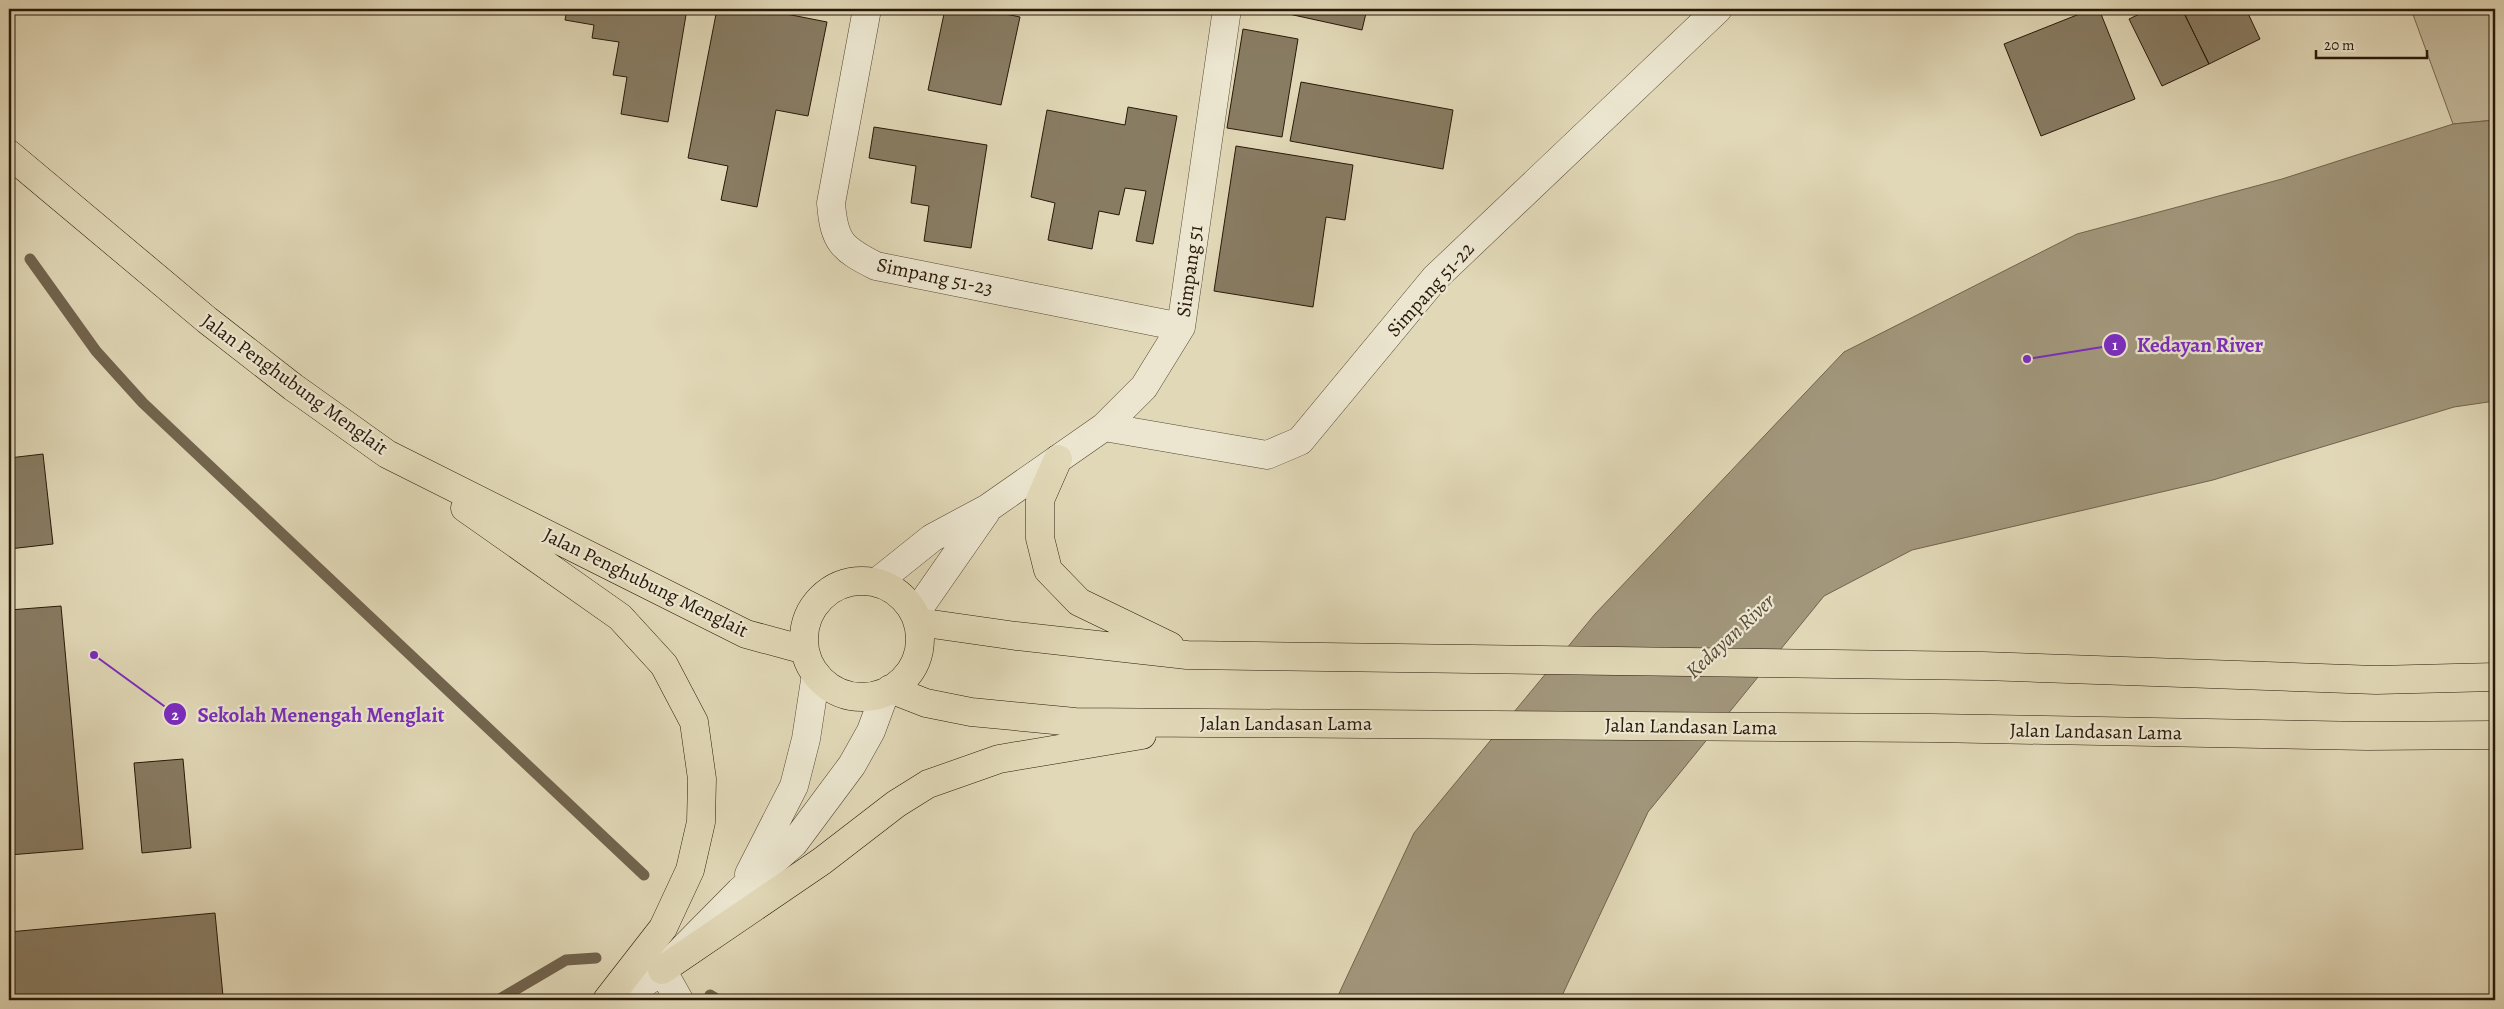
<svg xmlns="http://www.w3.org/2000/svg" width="2504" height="1009" font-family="Alegreya,serif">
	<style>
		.green { fill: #c2b799; stroke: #756851 }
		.water { fill: #a2977c; stroke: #71644e }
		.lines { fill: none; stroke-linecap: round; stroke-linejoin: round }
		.stream { stroke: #71644e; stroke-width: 11 }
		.building { fill: #887c63; stroke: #281809 }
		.minor-casing { stroke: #564834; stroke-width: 29 }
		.major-casing { stroke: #281809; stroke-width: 29 }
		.minor { stroke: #ece6d0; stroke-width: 28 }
		.major { stroke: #e1d8b7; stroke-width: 28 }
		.labels { text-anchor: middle; stroke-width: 4.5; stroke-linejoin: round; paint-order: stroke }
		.street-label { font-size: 20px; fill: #281809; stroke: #ece6d0 }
		.water-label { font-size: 21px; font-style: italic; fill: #594b37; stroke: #ece6d0 }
		.leader { fill: none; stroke: #7b2cbf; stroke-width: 2 }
		.callout-dot { fill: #7b2cbf; stroke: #ece6d0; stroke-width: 2 }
		.mark-label { font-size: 15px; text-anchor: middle; font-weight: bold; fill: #fff }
		.callout-label { font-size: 21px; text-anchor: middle; font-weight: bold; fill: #7b2cbf; stroke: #ece6d0; stroke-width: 4.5; stroke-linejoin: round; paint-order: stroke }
	</style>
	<rect width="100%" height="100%" fill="#e1d8b7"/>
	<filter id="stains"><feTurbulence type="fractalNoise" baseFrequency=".004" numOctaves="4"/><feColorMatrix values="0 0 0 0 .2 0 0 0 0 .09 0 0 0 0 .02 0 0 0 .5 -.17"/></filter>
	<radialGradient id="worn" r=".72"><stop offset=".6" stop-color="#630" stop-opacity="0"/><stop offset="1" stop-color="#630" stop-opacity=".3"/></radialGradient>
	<path class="green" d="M2411 9H2495V120L2453 124Z"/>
	<path class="water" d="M2495 120V401L2454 407 2213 480 1912 550 1824 596 1648 812 1560 1000H1336L1414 833 1595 614 1844 352 2077 234 2282 179 2453 124Z"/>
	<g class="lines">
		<path class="stream" d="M30 259 96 351 143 403 644 875
			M710 995 718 1000
			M498 1000 566 960 596 958"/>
	</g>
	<path class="building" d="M567 9H687L668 122 621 114 627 77 613 75 619 42 592 38 594 25 565 20Z
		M717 9H761L827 22 808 116 776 110 757 207 721 200 728 166 688 158Z
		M945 9H982L1020 17 1001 105 928 90Z
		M1266 9H1367L1362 30Z
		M2092 9H2099L2135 99 2041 136 2004 44Z
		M2150 9H2182L2209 64 2162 86 2129 19Z
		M2182 9H2246L2260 39 2209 64Z
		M1243 29 1298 39 1282 137 1227 128Z
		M1301 82 1453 110 1443 169 1290 141Z
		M1128 107 1177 116 1153 244 1136 241 1146 191 1125 188 1119 215 1099 211 1092 249 1048 240 1055 203 1031 197 1047 110 1125 125Z
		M874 127 987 145 971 248 924 241 929 206 911 203 916 166 869 158Z
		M1236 146 1353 165 1345 220 1326 217 1313 307 1214 291Z
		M43 454 53 544 9 549V458Z
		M61 606 83 849 9 855V610Z
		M183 759 191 848 142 853 134 763Z
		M215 913 223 996 179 1000H9V932Z"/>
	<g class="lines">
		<g class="minor-casing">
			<path id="minor" d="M867 9 831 203C834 242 842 249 876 266L1181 327
				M1104 427 1267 455 1300 441 1435 278 1718 9
				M877 582 932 538 988 508 1104 427 1144 387 1181 327 1227 9
				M915 614 986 512
				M749 874 794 786 806 739 816 674
				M662 970 679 1000
				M622 1000 662 970 740 891 794 843 852 765 871 731 885 693"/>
		</g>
		<g class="major-casing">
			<path id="major" d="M9 154 207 320 293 387 387 454 746 634 805 650
				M1058 459 1040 500V538L1048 570 1079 602 1170 646
				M465 508 620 617 664 665 694 722 702 779 701 822 690 870 663 928 607 1000
				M804 639a58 58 0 1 1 116 0a58 58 0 1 1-116 0Z
				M918 622 1016 636 1187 655 1983 666 2376 680 2495 677
				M890 689 926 703 971 712 1075 722 1932 728 2367 736 2495 735
				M662 970 822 861 896 804 928 784 999 759 1142 735"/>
		</g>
		<use href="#minor" class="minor"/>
		<use href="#major" class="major"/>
	</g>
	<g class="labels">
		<g class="street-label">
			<text transform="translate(1189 271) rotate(-82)" y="7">Simpang 51</text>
			<text transform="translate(935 276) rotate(12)" y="7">Simpang 51-23</text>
			<text transform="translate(1430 289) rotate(-48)" y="7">Simpang 51-22</text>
			<text transform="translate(295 384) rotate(36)" y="7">Jalan Penghubung Menglait</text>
			<text transform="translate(646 582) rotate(26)" y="7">Jalan Penghubung Menglait</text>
			<text x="1286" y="730">Jalan Landasan Lama</text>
			<text transform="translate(1691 726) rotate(1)" y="7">Jalan Landasan Lama</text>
			<text transform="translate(2096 731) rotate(1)" y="7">Jalan Landasan Lama</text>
		</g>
		<g class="water-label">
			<text transform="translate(1730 636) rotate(-43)" y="7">Kedayan River</text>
		</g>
	</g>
	<path class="leader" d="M2027 359L2115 345M94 655L175 714"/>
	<g class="callout-dot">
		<circle cx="2027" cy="359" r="5"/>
		<circle cx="94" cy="655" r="5"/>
		<circle cx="2115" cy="345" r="12"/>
		<circle cx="175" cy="714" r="12"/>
	</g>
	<g class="mark-label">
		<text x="2115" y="350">1</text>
		<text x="175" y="720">2</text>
	</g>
	<g class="callout-label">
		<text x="2200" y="352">Kedayan River</text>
		<text x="321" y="722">Sekolah Menengah Menglait</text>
	</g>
	<rect width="2504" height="1009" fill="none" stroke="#e1d8b7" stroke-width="30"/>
	<rect x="10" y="10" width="2484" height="989" fill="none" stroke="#281809" stroke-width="2.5"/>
	<rect x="15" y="15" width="2474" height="979" fill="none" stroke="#281809"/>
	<path d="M2316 50v8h111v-8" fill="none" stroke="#281809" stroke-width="2.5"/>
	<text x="2324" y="50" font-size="15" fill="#281809" stroke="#ece6d0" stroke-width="4" paint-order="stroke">20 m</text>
	<rect width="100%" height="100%" filter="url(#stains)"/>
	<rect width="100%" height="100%" fill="url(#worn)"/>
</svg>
